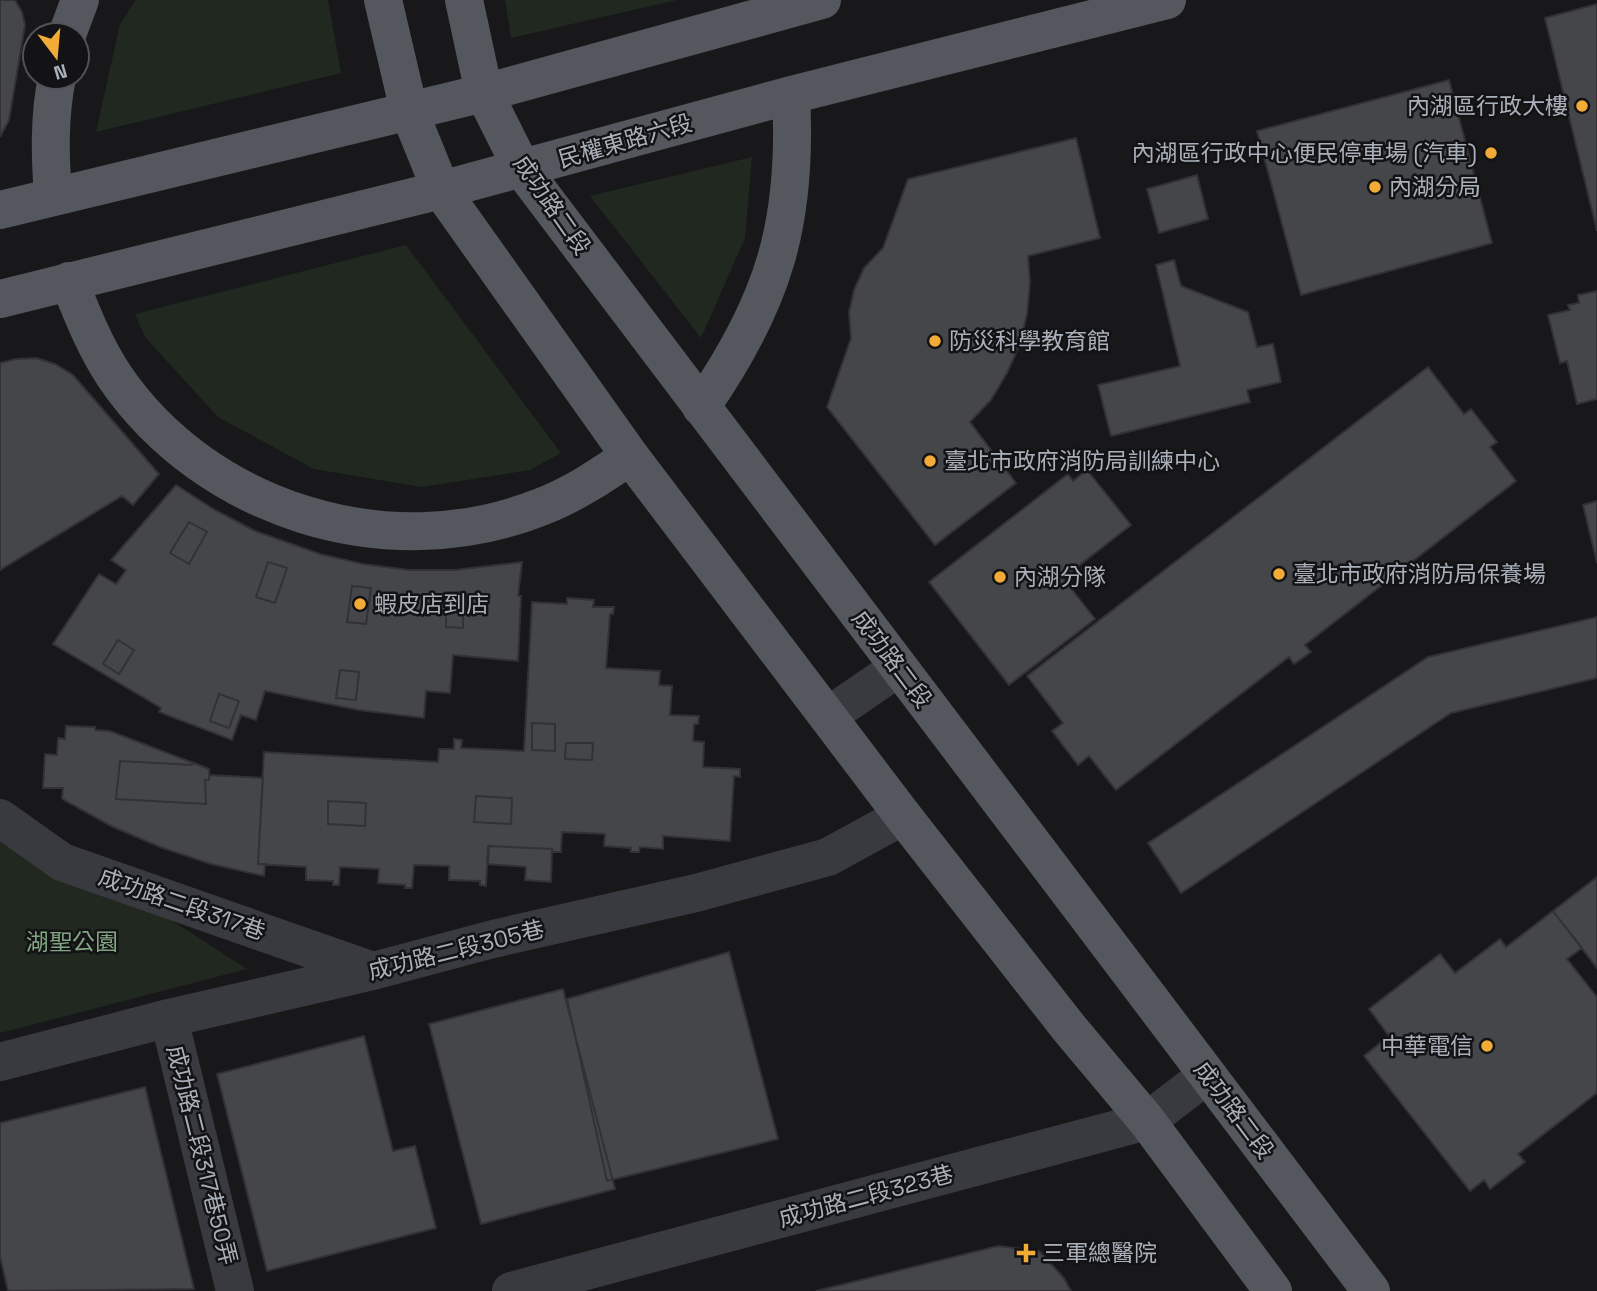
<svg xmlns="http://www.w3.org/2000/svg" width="1597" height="1291" font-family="'Space Grotesk','Noto Sans TC',sans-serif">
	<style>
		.green { fill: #202820 }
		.building { fill: #44464a; stroke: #323236; stroke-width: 2 }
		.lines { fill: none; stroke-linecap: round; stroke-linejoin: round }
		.minor { stroke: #393a3f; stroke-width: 38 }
		.major { stroke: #55575e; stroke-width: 38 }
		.poi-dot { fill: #f3ab37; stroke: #131315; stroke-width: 2.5 }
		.labels { text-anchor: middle; stroke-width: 5; stroke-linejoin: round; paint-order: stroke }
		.poi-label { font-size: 23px; fill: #aab0ba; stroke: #131315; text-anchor: start }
		.street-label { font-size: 23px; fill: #aab0ba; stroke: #131315 }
		.park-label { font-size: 23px; fill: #81a582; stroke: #131315 }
	</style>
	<rect width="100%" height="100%" fill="#18181a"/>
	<path class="green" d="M136 0H328L341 73 96 132 120 24Z
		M505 0H677L511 38Z
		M752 157 745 238 701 338 590 196Z
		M406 245 561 453 530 470 422 487 314 469 218 417 145 337 135 314Z
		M0 810 247 969 0 1033Z"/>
	<path class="building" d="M0 0H15L22 12 25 25 9 120 0 137Z
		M1597 4V231L1545 18Z
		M1449 80 1492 243 1301 295 1257 131Z
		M1076 138 1100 238 1028 256 1030 282 1027 314 1020 344 1007 373 991 400 970 422 1016 483 935 545 827 407 851 338 849 312 854 290 864 268 883 248 908 179Z
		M1197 175 1208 219 1159 233 1147 189Z
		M1174 260 1181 286 1248 312 1257 347 1273 344 1281 382 1247 390 1250 402 1111 436 1098 385 1180 366 1156 265Z
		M1597 291V399L1577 404 1567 361 1560 363 1548 315 1570 310 1568 305 1579 303 1578 295Z
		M36 358 55 364 73 375 159 474 133 505 122 496 0 570V363L16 359Z
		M1428 367 1464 414 1471 409 1497 442 1490 447 1516 481 1305 645 1311 652 1294 664 1289 657 1116 790 1089 756 1078 765 1052 731 1063 723 1027 676Z
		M1087 470 1131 525 1063 578 1095 619 1009 685 929 582 1068 474 1073 481Z
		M176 485 215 510 255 531 320 554 363 564 409 570H455L522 562 518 596H521L518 661 453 655 450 693 426 691 424 718 358 710 265 691 256 720 241 715 232 740 159 712 161 708 53 644 99 574 116 584 126 570 111 560Z
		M1597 501V563L1583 505Z
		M189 522 207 532 189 564 170 553Z
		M268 562 287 568 275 603 256 597Z
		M352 586 371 588 366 624 347 622Z
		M446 592H463V628L446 627Z
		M567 598 594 600 593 607H614L613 614H610L606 668 660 671 659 685 672 686 670 715 699 716 698 724H694L693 741 704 742 703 767 740 769V777L734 776 730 841 663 836V849L640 847 639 852H631V848L604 846 605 834 562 832 561 852H553L552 849 488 846 486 886 480 885V881L449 880V866L414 865 412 888H405V885L378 883 379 869 340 867 339 885H333V881L306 880V867L258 864 264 752 438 762 439 749H454V739L462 740 461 748 524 751 532 602 567 604Z
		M1597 617V678L1451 713 1181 893 1148 843 1428 657Z
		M118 640 134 650 119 674 103 664Z
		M340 670 359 672 356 700 336 698Z
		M219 694 239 701 229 728 210 721Z
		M532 723 555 724V751L532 750Z
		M66 726 95 727V730L110 731 209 769V775L263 778 258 864H265L264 876 211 864 160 847 111 826 64 800 62 798 63 788H43L45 754 57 755 58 738 65 739Z
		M566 743H593L592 760 565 759Z
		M120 761 192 765V762L209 769V780H205L206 804 116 799Z
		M476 796 512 798 511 824 474 822Z
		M328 801 366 803 365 826 328 824Z
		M489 846 552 849 551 882 525 880 526 867 488 864Z
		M1597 877V968L1553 911Z
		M1553 911 1582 948 1567 959 1597 997V1093L1518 1154 1525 1162 1490 1189 1484 1180 1470 1191 1364 1056 1389 1036 1369 1009 1440 954 1455 973 1500 939 1506 947Z
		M729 952 778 1139 607 1181 567 999Z
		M563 989 615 1189 481 1224 429 1024Z
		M364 1036 393 1151 415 1146 436 1228 267 1271 217 1074Z
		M145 1087 194 1289 8 1291 0 1256V1123Z
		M998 1246 1039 1251 1064 1278 1071 1291H816Z"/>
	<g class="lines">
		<path class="minor" d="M828 716 898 668
			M0 818 62 862 373 971
			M169 1018 235 1291
			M0 1062 169 1018 373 971 493 939 696 893 828 857 903 816
			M511 1291 1147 1121 1207 1075"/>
		<path class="major" d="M383 0 409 111 441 190 630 456 903 816 1069 1028 1147 1121 1273 1291
			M464 0 484 93 522 169 1371 1291
			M67 35 80 0
			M53 196C50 156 49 117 57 77
			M0 210 484 93 822 0
			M69 281C82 314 95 347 115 377 206 510 387 567 538 508 571 496 601 476 630 456
			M0 299 441 190 791 95 1167 0
			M701 407C774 302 798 222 791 95"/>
	</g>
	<g class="poi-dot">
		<circle cx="1582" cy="106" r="7"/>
		<circle cx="1491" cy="153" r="7"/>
		<circle cx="1375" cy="187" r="7"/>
		<circle cx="935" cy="341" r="7"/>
		<circle cx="930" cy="461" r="7"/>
		<circle cx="1279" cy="574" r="7"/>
		<circle cx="1000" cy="577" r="7"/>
		<circle cx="360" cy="604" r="7"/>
		<circle cx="1487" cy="1046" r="7"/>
		<path d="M1022.5 1242.5h7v7h7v7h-7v7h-7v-7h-7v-7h7z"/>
	</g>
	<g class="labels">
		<g class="poi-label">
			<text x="1568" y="114" text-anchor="end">內湖區行政大樓</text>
			<text x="1477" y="161" text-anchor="end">內湖區行政中心便民停車場 (汽車)</text>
			<text x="1389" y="195">內湖分局</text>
			<text x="949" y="349">防災科學教育館</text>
			<text x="944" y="469">臺北市政府消防局訓練中心</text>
			<text x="1293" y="582">臺北市政府消防局保養場</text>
			<text x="1014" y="585">內湖分隊</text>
			<text x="374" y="612">蝦皮店到店</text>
			<text x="1473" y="1054" text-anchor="end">中華電信</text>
			<text x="1042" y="1261">三軍總醫院</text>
		</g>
		<g class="street-label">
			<text transform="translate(625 141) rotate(-16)" y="8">民權東路六段</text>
			<text transform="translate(552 205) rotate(55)" y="8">成功路二段</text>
			<text transform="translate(892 659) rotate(53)" y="8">成功路二段</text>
			<text transform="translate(182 904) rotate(19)" y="8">成功路二段317巷</text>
			<text transform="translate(456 950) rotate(-14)" y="8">成功路二段305巷</text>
			<text transform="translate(1234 1110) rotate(53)" y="8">成功路二段</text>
			<text transform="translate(202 1155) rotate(76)" y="8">成功路二段317巷50弄</text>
			<text transform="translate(866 1196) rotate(-15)" y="8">成功路二段323巷</text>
		</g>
		<g class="park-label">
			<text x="72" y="950">湖聖公園</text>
		</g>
	</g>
	<g transform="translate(56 56) rotate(164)"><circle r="33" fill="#131315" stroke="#4f5257" stroke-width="2"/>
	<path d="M0-5L12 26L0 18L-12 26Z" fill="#f3ab37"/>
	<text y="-10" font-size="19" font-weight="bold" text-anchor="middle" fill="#aab0ba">N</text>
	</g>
</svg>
